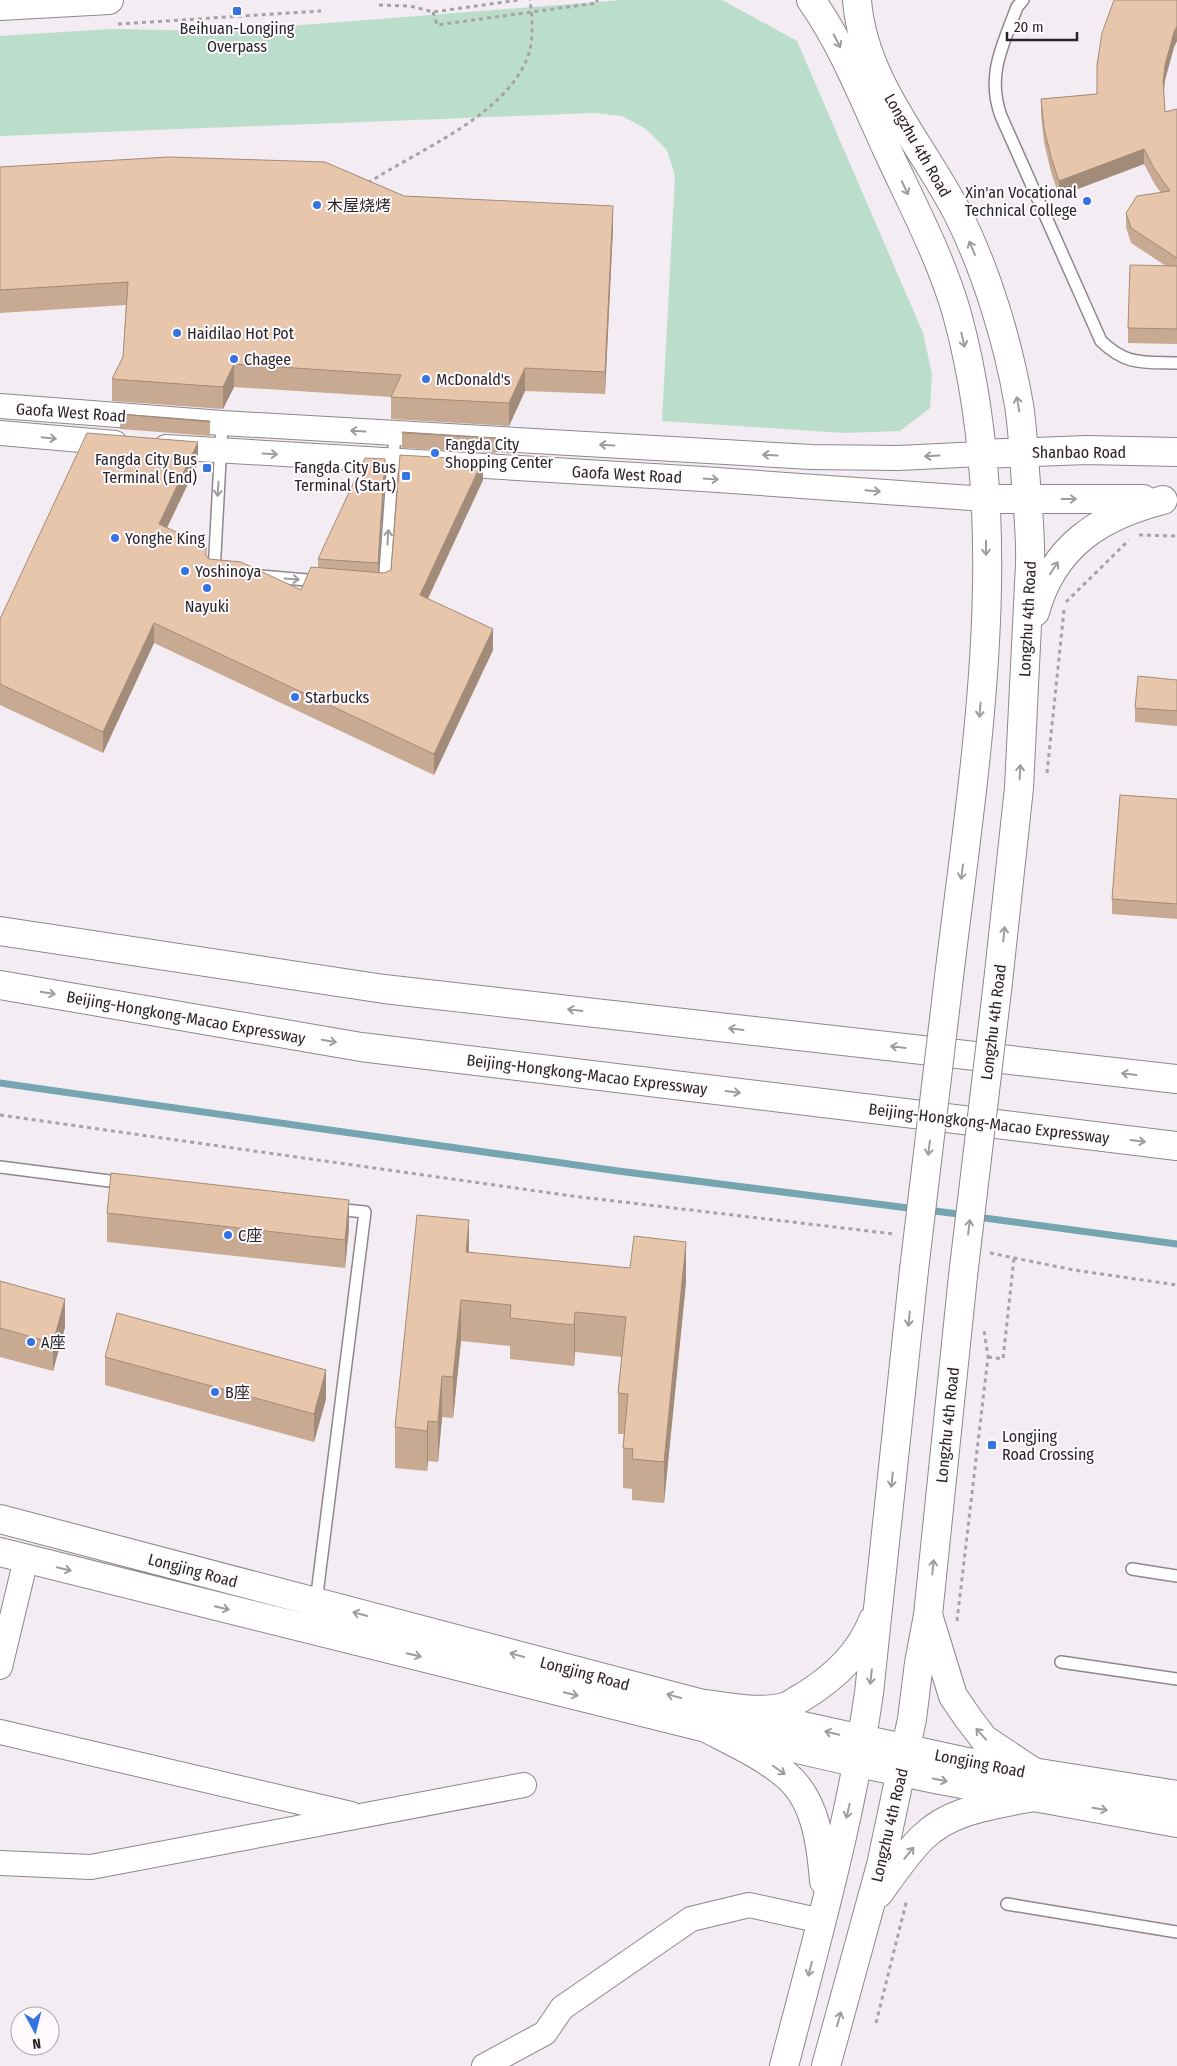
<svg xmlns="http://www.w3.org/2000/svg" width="1177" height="2066" font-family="'Fira Sans Condensed','Noto Sans SC',sans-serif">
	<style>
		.green { fill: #bbddcb }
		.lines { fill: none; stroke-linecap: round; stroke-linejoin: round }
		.stream { stroke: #75a5b1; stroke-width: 7 }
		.service-casing { stroke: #8e878d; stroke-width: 14 }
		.minor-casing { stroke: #8e878d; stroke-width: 26 }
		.tertiary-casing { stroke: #8e878d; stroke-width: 30 }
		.secondary-casing { stroke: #8e878d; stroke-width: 30 }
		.primary-casing { stroke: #8e878d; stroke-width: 30 }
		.motorway-casing { stroke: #8e878d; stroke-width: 30 }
		.path { stroke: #a7a2a7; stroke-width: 3; stroke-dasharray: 4 4; stroke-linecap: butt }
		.service { stroke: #fff; stroke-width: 11 }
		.minor { stroke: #fff; stroke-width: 24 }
		.tertiary { stroke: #fff; stroke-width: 28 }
		.secondary { stroke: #fff; stroke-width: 28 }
		.primary { stroke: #fff; stroke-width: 28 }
		.motorway { stroke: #fff; stroke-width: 28 }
		.secondary-bridge-casing { stroke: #8e878d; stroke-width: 30; stroke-linecap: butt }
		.secondary-bridge { stroke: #fff; stroke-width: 28 }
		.wall { fill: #c8aa93 }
		.shaded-wall { fill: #a28b78 }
		.building { fill: #e8c6ab; stroke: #a28b78 }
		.oneway { stroke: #9e9d9e }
		.poi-dot { fill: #3673e2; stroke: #fffafe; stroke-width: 2 }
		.labels { text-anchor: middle; stroke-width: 4; stroke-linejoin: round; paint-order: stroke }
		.poi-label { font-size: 16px; fill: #272527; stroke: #fffafe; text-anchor: start }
		.street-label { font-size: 16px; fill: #272527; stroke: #fffafe }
	</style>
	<rect width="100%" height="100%" fill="#f3ecf2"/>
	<path class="green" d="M622 0H722L797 41 923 333 932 374 930 408 900 431 845 433 662 421 675 176 667 150 646 129 622 116 594 113 0 136V36L111 29 225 31Z"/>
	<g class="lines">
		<path class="stream" d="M0 1083 618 1171 916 1209
			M927 1210 966 1215
			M977 1217 1177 1244"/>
		<g class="service-casing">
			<path id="service" d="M1023 0 1017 7C1003 45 986 75 1001 116L1101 341C1127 366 1143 362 1177 363
				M214 573 222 423
				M260 576 319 581
				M384 586 395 433
				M0 1167 125 1183
				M1132 1569 1177 1576
				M316 1602 365 1212 334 1209
				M1061 1662 1177 1679
				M1007 1904 1177 1932"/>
		</g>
		<g class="minor-casing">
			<path id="minor" d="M0 406 222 423 811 457 898 458 981 454
				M0 433 115 443
				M166 447 703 479 985 499
				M0 1667 26 1559
				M0 1732 351 1814
				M0 1863 91 1867 524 1785
				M484 2066 545 2033 562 2008 691 1919 749 1905 822 1921"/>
		</g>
		<g class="tertiary-casing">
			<path id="tertiary" d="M0 1519 703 1704 962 1761 1177 1795
				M0 1552 706 1728 858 1763 940 1780 1177 1823"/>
		</g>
		<g class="secondary-casing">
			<path id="secondary" d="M811 0C844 47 865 102 889 154 913 206 941 258 957 314 1016 530 975 759 949 977
				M857 0C863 81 922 144 958 214 987 272 1008 342 1019 405 1023 431 1024 458 1026 484 1028 511 1031 537 1030 564L1019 788 998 982
				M981 454 1087 450 1177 452
				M985 499H1143
				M1035 612C1053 546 1100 516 1163 500
				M929 1618 953 1696 968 1718 984 1739 1035 1773
				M703 1704C726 1706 761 1714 784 1707 789 1706 795 1701 801 1698 831 1680 860 1654 873 1620
				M706 1728C733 1742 762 1755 786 1775 816 1800 821 1844 824 1881
				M879 1893C892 1875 906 1854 922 1838 951 1809 994 1805 1033 1797
				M784 2066C816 1943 851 1819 869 1693L914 1270
				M826 2066 881 1865 912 1719 919 1663 928 1615 963 1276"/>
		</g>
		<g class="primary-casing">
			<path id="primary" d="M0 6 109 0"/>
		</g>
		<g class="motorway-casing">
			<path id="motorway" d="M0 931 384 989 1177 1079
				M0 985 361 1047 1177 1146"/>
		</g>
		<path class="path" d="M379 5 410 6 433 12 519 0
			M433 12 437 25 597 3V0
			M118 24 321 11
			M368 183C418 150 510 114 529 53 534 37 532 16 530 0
			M1139 535 1177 536
			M1066 602 1129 540
			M1047 773 1064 610
			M0 1115 572 1196 894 1234
			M990 1253 1074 1270 1177 1285
			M988 1357 1003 1359 1014 1258
			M957 1621 988 1357 984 1330
			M876 2023 907 1899"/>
		<use href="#service" class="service"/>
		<use href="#minor" class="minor"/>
		<use href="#tertiary" class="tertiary"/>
		<use href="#secondary" class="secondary"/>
		<use href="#primary" class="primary"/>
		<use href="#motorway" class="motorway"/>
		<g class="secondary-bridge-casing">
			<path id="secondary-bridge" d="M914 1270 949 977
				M963 1276 998 982"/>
		</g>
		<use href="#secondary-bridge" class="secondary-bridge"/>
	</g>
	<path class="wall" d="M1177 0V41L1174 47 1165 80 1164 91 1165 112 1177 109V344L1128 343V328L1166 266 1131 243 1126 227V213L1161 193 1154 183 1144 164 1059 196 1051 172 1044 142 1041 114V99L1097 94Z
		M0 167 404 196 613 228 605 394 525 391 509 426 391 419V397L234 387 223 409 112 401V379L123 357 126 305 0 313Z
		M120 414 210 421V436L120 429Z
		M402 432 496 438V453L402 448Z
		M198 463 167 528 206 555 209 559 301 590 318 568V559L385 474 378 572 384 573 391 570 483 480 428 599 493 650 434 775 154 643 103 753 0 705V619Z
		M1177 680V726L1135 722V708Z
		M1177 799V919L1112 914V899Z
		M107 1213 349 1228 345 1268 107 1242Z
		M469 1252 686 1282 664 1503 632 1500V1489L623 1488V1448L624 1434H618V1393L622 1357 575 1352 574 1366 510 1359V1346L461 1341 453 1418 442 1417 438 1462 428 1461 427 1471 395 1468V1427Z
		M0 1281 65 1327 53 1371 0 1357Z
		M105 1357 326 1399 314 1442 105 1385Z"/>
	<path class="shaded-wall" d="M1177 26V41L1174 47 1165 80 1163 97V82L1165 65 1174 32Z
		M1144 149V164L1059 196V181Z
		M613 206V228L605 394V372Z
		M234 364V387L223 409V387Z
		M525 368V391L509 426V403Z
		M198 442V463L159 544V524Z
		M385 459V474L378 578V563Z
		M483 460V480L420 615V595Z
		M154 623V643L103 753V732Z
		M493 629V650L434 775V754Z
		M349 1200V1228L345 1268V1240Z
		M469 1220V1260L466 1252Z
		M686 1242V1282L664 1503V1462Z
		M65 1299V1327L53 1371V1343Z
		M461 1300V1341L453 1418V1377Z
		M575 1312V1352L574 1366V1325Z
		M326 1370V1399L314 1442V1414Z
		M442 1376V1417L438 1462V1422Z
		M428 1421V1461L427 1471V1431Z"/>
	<path class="building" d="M1114 0H1177V26L1174 32 1165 65 1163 82 1165 112 1177 109V258L1131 228 1126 213 1137 196 1170 191 1154 168 1144 149 1059 181 1051 157 1044 128 1041 99 1097 94V65L1102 33Z
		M168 157 325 162 404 196 613 206 605 372 525 368 509 403 391 397 401 375 234 364 223 387 112 379 123 357 128 282 0 290V167Z
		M1130 265 1177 266V329L1128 328Z
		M120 414 210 421V422Z
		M402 432 496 438 402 433Z
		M87 433 198 442 159 524 206 546V555L209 559 241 562 301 590 311 567 384 573 391 570 400 455 483 460 420 595 493 629 434 754 154 623 103 732 0 684V619Z
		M365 458 385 459 378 563 318 559Z
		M1138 676 1177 680V711L1135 708Z
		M1120 795 1177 799V904L1112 899Z
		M111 1173 349 1200 345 1240 107 1213Z
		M417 1215 469 1220 466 1252 630 1268 634 1236 686 1242 664 1462 632 1459 633 1449 623 1448 628 1394 618 1393 626 1317 575 1312 574 1325 510 1318 511 1305 461 1300 453 1377 442 1376 438 1422 428 1421 427 1431 395 1427Z
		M0 1281 65 1299 53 1343 0 1328Z
		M117 1313 326 1370 314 1414 105 1357Z"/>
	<defs><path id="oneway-shaft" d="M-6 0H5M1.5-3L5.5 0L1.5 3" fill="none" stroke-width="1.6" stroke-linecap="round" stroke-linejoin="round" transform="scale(1.25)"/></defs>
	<g class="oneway">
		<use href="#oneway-shaft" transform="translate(837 41) rotate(63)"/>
		<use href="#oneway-shaft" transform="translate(905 188) rotate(65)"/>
		<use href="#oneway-shaft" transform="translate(972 248) rotate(-113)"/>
		<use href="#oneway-shaft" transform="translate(963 340) rotate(77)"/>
		<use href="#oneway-shaft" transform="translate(1018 404) rotate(-100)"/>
		<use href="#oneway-shaft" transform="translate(358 431) rotate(-177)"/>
		<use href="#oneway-shaft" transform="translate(49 438) rotate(6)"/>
		<use href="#oneway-shaft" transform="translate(607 445) rotate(-177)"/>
		<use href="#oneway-shaft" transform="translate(270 454) rotate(3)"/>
		<use href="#oneway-shaft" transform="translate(770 455) rotate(-177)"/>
		<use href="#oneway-shaft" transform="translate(932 456) rotate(177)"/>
		<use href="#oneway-shaft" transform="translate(711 479) rotate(4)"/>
		<use href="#oneway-shaft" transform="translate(218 489) rotate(94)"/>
		<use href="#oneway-shaft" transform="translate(873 491) rotate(5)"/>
		<use href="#oneway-shaft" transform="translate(1069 499)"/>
		<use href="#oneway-shaft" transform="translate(388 537) rotate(-86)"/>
		<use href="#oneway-shaft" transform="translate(986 548) rotate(90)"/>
		<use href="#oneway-shaft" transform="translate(1054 568) rotate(-57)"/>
		<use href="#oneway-shaft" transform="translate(292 579) rotate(4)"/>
		<use href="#oneway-shaft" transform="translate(980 710) rotate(94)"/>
		<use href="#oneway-shaft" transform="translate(1020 772) rotate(-87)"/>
		<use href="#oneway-shaft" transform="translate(962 872) rotate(97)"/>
		<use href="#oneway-shaft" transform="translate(1004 934) rotate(-84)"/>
		<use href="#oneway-shaft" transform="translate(48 993) rotate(10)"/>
		<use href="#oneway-shaft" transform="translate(575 1010) rotate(-173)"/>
		<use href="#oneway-shaft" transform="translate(736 1029) rotate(-173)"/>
		<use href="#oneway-shaft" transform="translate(329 1041) rotate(10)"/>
		<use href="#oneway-shaft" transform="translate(898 1047) rotate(-173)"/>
		<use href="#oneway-shaft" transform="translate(1129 1074) rotate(-173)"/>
		<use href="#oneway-shaft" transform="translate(733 1092) rotate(7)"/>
		<use href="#oneway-shaft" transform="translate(1138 1141) rotate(7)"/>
		<use href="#oneway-shaft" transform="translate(929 1148) rotate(97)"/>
		<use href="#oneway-shaft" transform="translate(969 1227) rotate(-83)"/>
		<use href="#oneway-shaft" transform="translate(909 1319) rotate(96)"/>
		<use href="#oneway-shaft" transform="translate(892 1480) rotate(96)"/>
		<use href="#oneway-shaft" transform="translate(933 1567) rotate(-84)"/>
		<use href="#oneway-shaft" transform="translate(64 1569) rotate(14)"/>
		<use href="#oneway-shaft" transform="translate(222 1608) rotate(14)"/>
		<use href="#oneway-shaft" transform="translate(360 1614) rotate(-165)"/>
		<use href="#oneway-shaft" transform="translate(414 1655) rotate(14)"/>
		<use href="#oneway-shaft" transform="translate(517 1655) rotate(-165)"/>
		<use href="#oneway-shaft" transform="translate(871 1677) rotate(96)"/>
		<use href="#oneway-shaft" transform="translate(571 1694) rotate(14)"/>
		<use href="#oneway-shaft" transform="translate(674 1696) rotate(-165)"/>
		<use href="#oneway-shaft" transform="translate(832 1733) rotate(-167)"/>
		<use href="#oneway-shaft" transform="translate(981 1734) rotate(-132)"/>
		<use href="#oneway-shaft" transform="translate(779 1770) rotate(35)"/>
		<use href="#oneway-shaft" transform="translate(940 1780) rotate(11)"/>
		<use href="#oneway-shaft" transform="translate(1100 1809) rotate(10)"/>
		<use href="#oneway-shaft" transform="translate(848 1811) rotate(103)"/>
		<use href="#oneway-shaft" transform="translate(909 1853) rotate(-51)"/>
		<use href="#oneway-shaft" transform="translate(810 1969) rotate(105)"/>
		<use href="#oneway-shaft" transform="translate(839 2019) rotate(-74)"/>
	</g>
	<g class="poi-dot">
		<rect x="232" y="6" width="10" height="10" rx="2.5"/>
		<circle cx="1087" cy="201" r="5"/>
		<circle cx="317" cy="205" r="5"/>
		<circle cx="177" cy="333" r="5"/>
		<circle cx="234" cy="359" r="5"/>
		<circle cx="426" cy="379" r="5"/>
		<circle cx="435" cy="453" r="5"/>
		<rect x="202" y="463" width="10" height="10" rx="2.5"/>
		<rect x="401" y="471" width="10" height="10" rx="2.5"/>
		<circle cx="115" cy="538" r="5"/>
		<circle cx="185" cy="571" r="5"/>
		<circle cx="207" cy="588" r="5"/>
		<circle cx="295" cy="697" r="5"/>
		<circle cx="228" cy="1235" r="5"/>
		<circle cx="31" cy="1342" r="5"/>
		<circle cx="215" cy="1392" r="5"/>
		<rect x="987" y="1440" width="10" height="10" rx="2.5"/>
	</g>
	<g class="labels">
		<g class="poi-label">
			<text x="237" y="34" text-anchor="middle">Beihuan-Longjing<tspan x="237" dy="18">Overpass</tspan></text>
			<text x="1077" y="198" text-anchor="end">Xin'an Vocational<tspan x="1077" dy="18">Technical College</tspan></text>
			<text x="327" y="211">木屋烧烤</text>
			<text x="187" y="339">Haidilao Hot Pot</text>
			<text x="244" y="365">Chagee</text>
			<text x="436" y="385">McDonald's</text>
			<text x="445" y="450">Fangda City<tspan x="445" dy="18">Shopping Center</tspan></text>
			<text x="197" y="465" text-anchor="end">Fangda City Bus<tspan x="197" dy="18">Terminal (End)</tspan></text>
			<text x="396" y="473" text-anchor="end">Fangda City Bus<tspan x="396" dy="18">Terminal (Start)</tspan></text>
			<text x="125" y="544">Yonghe King</text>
			<text x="195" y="577">Yoshinoya</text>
			<text x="207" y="612" text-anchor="middle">Nayuki</text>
			<text x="305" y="703">Starbucks</text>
			<text x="238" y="1241">C座</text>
			<text x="41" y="1348">A座</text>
			<text x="225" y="1398">B座</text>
			<text x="1002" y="1442">Longjing<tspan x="1002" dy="18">Road Crossing</tspan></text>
		</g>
		<g class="street-label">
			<text transform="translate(918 145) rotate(60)" y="6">Longzhu 4th Road</text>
			<text transform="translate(71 412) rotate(4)" y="6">Gaofa West Road</text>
			<text x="1079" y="458">Shanbao Road</text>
			<text transform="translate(627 474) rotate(3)" y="6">Gaofa West Road</text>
			<text transform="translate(1027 619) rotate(-87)" y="6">Longzhu 4th Road</text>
			<text transform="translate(186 1017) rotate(10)" y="6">Beijing-Hongkong-Macao Expressway</text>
			<text transform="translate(993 1022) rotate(-83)" y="6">Longzhu 4th Road</text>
			<text transform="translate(587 1074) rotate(7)" y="6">Beijing-Hongkong-Macao Expressway</text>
			<text transform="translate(989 1123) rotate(7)" y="6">Beijing-Hongkong-Macao Expressway</text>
			<text transform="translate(947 1425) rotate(-84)" y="6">Longzhu 4th Road</text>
			<text transform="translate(193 1570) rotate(15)" y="6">Longjing Road</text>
			<text transform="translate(585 1673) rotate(15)" y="6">Longjing Road</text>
			<text transform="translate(980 1763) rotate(11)" y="6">Longjing Road</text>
			<text transform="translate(889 1825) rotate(-77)" y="6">Longzhu 4th Road</text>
		</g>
	</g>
	<g transform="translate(35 2031) rotate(173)"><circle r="24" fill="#fffafe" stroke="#a9a5a8"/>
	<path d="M0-4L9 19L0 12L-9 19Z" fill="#3673e2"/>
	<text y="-8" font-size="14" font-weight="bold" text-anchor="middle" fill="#272527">N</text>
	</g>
	<path d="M1007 32v8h70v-8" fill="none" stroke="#272527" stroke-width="2.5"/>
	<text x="1014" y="32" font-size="15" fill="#272527" stroke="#fffafe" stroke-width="4" paint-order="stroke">20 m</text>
</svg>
